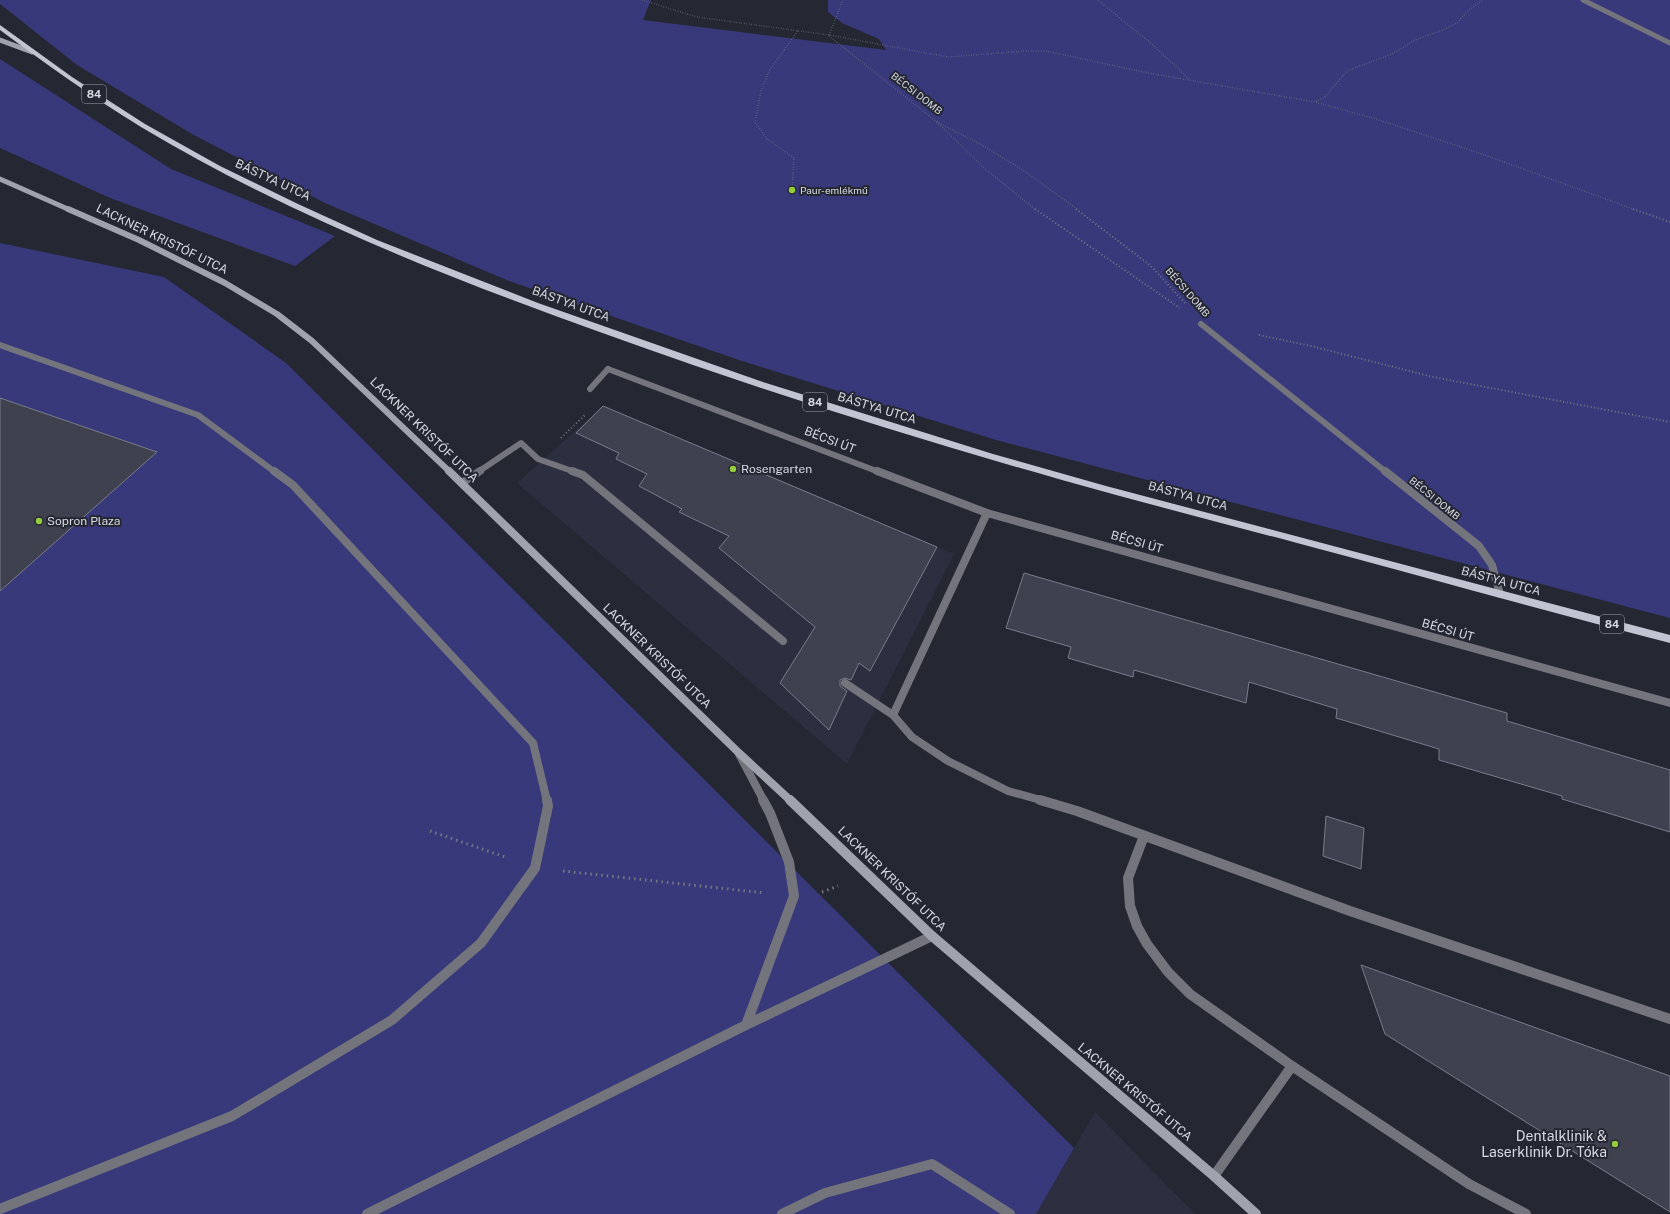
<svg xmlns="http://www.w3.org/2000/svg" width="1670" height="1214" font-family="'Public Sans',sans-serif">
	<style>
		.built { fill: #2d2f41 }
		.green { fill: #38397a }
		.building { fill: #3f414e; stroke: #797c8b }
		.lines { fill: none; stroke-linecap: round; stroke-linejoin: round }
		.path-far2 { stroke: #767883; stroke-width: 1.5; stroke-dasharray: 0.5 2; stroke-linecap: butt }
		.path-far1 { stroke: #767883; stroke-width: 2; stroke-dasharray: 1 2.5; stroke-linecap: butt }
		.path { stroke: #767883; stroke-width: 3; stroke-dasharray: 1.5 4; stroke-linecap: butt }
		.lane-far2 { stroke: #74757c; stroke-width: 6 }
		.lane-far1 { stroke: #74757c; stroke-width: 8 }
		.lane { stroke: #74757c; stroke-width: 10 }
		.street-far3 { stroke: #74757c; stroke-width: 5 }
		.street-far2 { stroke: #74757c; stroke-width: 6 }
		.street-far1 { stroke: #74757c; stroke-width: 8 }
		.street { stroke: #74757c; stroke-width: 10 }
		.secondary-far3 { stroke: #a0a2ad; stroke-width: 5 }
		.secondary-far2 { stroke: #a0a2ad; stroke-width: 6 }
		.secondary-far1 { stroke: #a0a2ad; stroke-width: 8 }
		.secondary { stroke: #a0a2ad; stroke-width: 10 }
		.primary { fill: #c2c4d2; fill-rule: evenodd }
		.poi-dot { fill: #93cd3d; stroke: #252733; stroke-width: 1.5 }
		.labels { text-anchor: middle; stroke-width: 4; stroke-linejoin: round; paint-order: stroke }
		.far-street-label { font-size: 10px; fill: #d8dae2; stroke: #252733 }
		.far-poi-label { font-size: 10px; fill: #d8dae2; stroke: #252733; text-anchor: start }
		.shield { fill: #252733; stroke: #a2a4ae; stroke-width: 1 }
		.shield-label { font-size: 11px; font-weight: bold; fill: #d8dae2 }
		.street-label { font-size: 12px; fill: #d8dae2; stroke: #252733 }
		.poi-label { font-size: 12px; fill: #d8dae2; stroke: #252733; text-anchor: start }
		.near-poi-label { font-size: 14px; fill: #d8dae2; stroke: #252733; text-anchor: end }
	</style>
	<rect width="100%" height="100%" fill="#252733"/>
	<path class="built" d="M603 406 954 554 847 764 517 483Z
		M1095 1112 1195 1214H1036Z"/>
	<path class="green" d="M0 0H651L643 20 886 50 879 39 842 23 828 12V0H1670V618L996 440 742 361 509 281 325 203 192 134 77 65 0 4Z
		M0 59 171 169 335 236 295 266 110 198 0 148Z
		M0 243 164 277 286 363 1074 1148 1036 1214H0Z"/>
	<path class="building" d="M0 398 157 452 0 591Z
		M603 406 937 547 870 671 859 663 851 680 845 678 840 680V686L847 691 829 730 780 683 815 627 719 548 729 536 679 512 682 509 639 486 647 474 616 459 619 453 576 433Z
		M1024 573 1507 713V721L1670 770V832L1562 799V796L1439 760V749L1336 718 1337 709 1249 682 1246 703 1134 670 1133 677 1068 658 1071 647 1006 628Z
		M1326 816 1364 828 1361 869 1323 856Z
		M1361 965 1670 1076V1212L1385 1034Z"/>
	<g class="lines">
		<path class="path-far2" d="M642 0 697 17 829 35 948 57 1026 51H1046L1148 73 1315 102 1376 119 1485 155 1636 210
			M1098 0 1153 45 1190 80
			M829 35 843 0
			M829 36 937 122 980 144 1023 170 1078 210
			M1316 101 1324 98 1347 71 1392 54 1415 40 1443 30 1457 23 1468 11 1483 0
			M937 122 983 167 1036 210
			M792 190 794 158 767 139 755 122 761 91 769 71 798 31"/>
		<path class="path-far1" d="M1035 209 1180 308
			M1076 209 1151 266 1185 303
			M1633 209 1670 222
			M1259 335 1311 346 1433 377 1670 422
			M561 438 586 414"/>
		<path class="path" d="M430 831 508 858
			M563 871 765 893
			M822 892 838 886"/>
		<path class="lane-far2" d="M1201 324 1386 472
			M0 345 198 415 275 472
			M590 389 608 369
			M478 472 521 443 538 459 575 472"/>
		<path class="lane-far1" d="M274 471 293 485 533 743 547 801
			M572 471 583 475 783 641
			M1385 471 1479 546 1492 565 1500 594
			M462 483 480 471
			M845 683 893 715 912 737 948 761 1008 791 1044 801
			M893 715 987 513"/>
		<path class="lane" d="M1040 800 1077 811 1350 911 1670 1019
			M1144 836 1128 878 1130 906 1137 926 1147 944 1168 972 1190 994 1292 1066 1469 1184 1526 1214
			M1214 1176 1292 1066
			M0 1209 232 1116 392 1020 481 943 535 868 548 806 547 800
			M782 1214 825 1193 932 1164 1010 1214"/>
		<path class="street-far3" d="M1583 0 1670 43"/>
		<path class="street-far2" d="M608 369 879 472"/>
		<path class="street-far1" d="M877 471 987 513 1670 703
			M739 754 764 801"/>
		<path class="street" d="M746 1025 794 896 789 862 770 813 763 800
			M367 1214 746 1025 932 936"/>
		<path class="secondary-far3" d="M0 40 32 52
			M0 179 70 210"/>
		<path class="secondary-far2" d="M68 209 139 240 225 283 277 314 312 341 450 472"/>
		<path class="secondary-far1" d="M449 471 739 753 791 801"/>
		<path class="secondary" d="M790 800 932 936 1214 1176 1256 1214"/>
		<path class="primary" d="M0 25 72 77 145 124 220 166 298 204 377 240 538 303 760 381 993 454 1106 486 1670 635V643C1545 611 1421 576 1297 543 1218 522 1140 502 1062 480 938 445 815 407 693 365 504 299 313 230 141 127 92 97 46 64 0 30Z"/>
	</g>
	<g class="poi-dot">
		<circle cx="792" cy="190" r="4"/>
		<circle cx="733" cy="469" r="4"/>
		<circle cx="39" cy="521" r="4"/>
		<circle cx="1615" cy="1144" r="4"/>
	</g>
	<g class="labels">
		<g class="far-street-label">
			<text transform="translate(917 93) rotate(38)" y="4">BÉCSI DOMB</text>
			<text transform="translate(1188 292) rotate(49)" y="4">BÉCSI DOMB</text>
			<text transform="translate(1435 498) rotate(39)" y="4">BÉCSI DOMB</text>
		</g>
		<g class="far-poi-label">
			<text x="800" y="194">Paur-emlékmű</text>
		</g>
		<g class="shield">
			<rect x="82" y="85" width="24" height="18" rx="3"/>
			<rect x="803" y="393" width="24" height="18" rx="3"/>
			<rect x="1600" y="615" width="24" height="18" rx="3"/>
		</g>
		<g class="shield-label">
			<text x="94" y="98">84</text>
			<text x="815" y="406">84</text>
			<text x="1612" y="628">84</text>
		</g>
		<g class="street-label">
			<text transform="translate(273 180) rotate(25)" y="4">BÁSTYA UTCA</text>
			<text transform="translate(162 239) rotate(26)" y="4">LACKNER KRISTÓF UTCA</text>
			<text transform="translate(571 304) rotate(20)" y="4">BÁSTYA UTCA</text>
			<text transform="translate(877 408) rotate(17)" y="4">BÁSTYA UTCA</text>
			<text transform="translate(424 430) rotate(44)" y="4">LACKNER KRISTÓF UTCA</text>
			<text transform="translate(830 440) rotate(21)" y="4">BÉCSI ÚT</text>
			<text transform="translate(1188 496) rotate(15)" y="4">BÁSTYA UTCA</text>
			<text transform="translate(1137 542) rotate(16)" y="4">BÉCSI ÚT</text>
			<text transform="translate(1501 581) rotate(15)" y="4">BÁSTYA UTCA</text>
			<text transform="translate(1448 630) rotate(16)" y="4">BÉCSI ÚT</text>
			<text transform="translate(657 656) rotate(44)" y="4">LACKNER KRISTÓF UTCA</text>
			<text transform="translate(892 879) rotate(44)" y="4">LACKNER KRISTÓF UTCA</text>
			<text transform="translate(1135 1092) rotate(40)" y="4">LACKNER KRISTÓF UTCA</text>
		</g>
		<g class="poi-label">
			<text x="741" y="473">Rosengarten</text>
			<text x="47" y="525">Sopron Plaza</text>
		</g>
		<g class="near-poi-label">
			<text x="1607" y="1141">Dentalklinik &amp;<tspan x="1607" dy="16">Laserklinik Dr. Tóka</tspan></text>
		</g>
	</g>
</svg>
